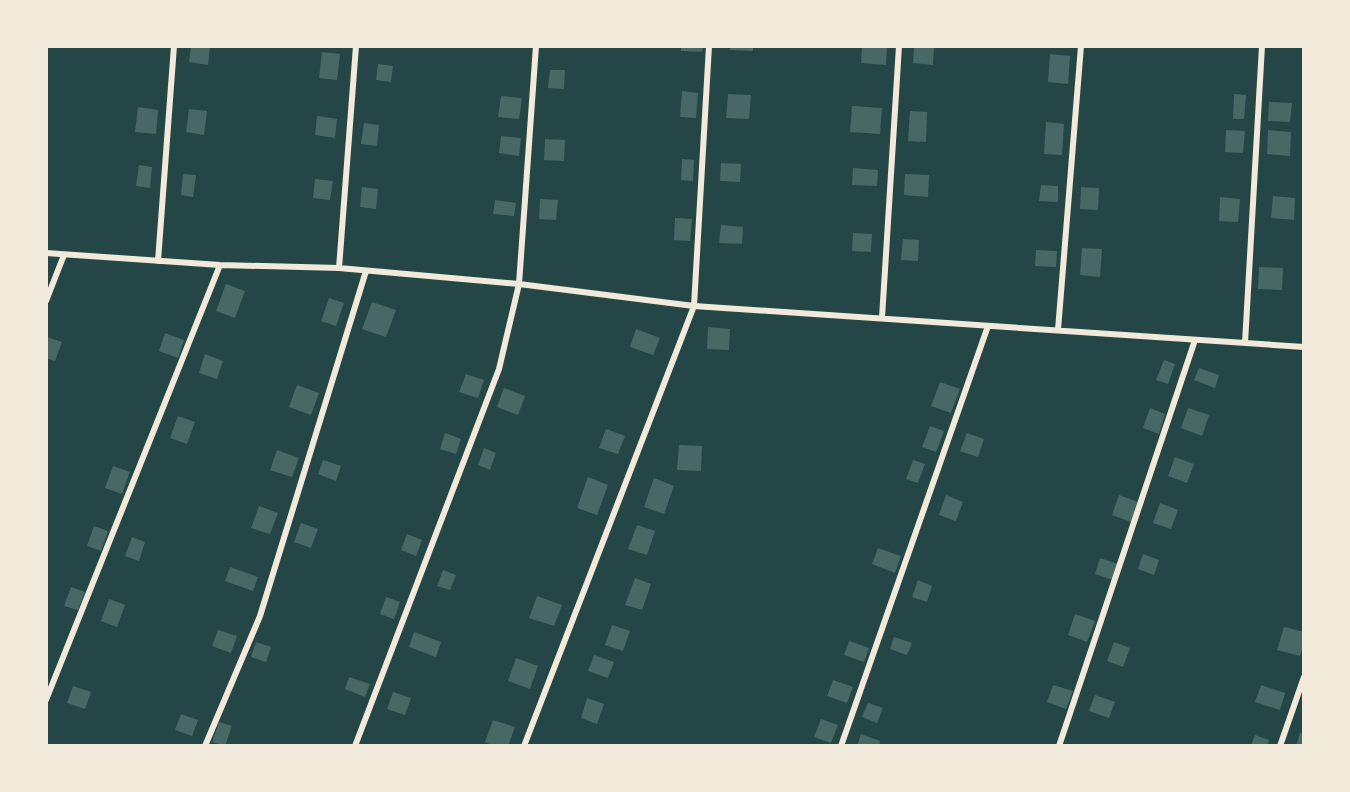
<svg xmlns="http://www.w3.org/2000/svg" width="1350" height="792" font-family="'Work Sans',sans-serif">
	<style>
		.green { fill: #244646 }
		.building { fill: #486865 }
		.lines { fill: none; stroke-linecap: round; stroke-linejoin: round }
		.minor { stroke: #f1e9da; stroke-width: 6 }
	</style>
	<rect width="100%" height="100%" fill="#0f3d3e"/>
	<path class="green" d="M46 47H1303V745H47Z"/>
	<path class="building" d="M191 46H210L208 65 189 62Z
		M681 46H703L702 52 681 51Z
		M731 46H753V51L730 50Z
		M862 46H887L886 65 861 63Z
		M914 46H934L933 65 913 63Z
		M322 52 340 54 337 80 319 78Z
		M1050 54 1070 56 1068 84 1048 82Z
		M378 64 393 66 391 82 376 80Z
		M550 70H565L564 89 548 88Z
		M682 91 698 93 696 118 680 117Z
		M728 94 751 95 749 119 726 118Z
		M1234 94 1246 95 1244 119H1233Z
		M501 96 522 98 519 119 498 117Z
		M1269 102 1292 103 1290 122 1268 121Z
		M852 106 882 108 880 134 850 132Z
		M138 107 158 110 156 134 135 132Z
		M189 109 207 111 204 135 186 132Z
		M910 111 927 112 926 142 908 141Z
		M317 116 337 119 335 138 315 135Z
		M1046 122 1064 124 1062 155 1044 154Z
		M364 123 379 125 377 146 361 144Z
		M1226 130 1245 131 1243 153 1225 152Z
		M1268 130 1291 132 1290 156 1267 154Z
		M501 136 521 138 519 156 499 153Z
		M545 139 565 140 564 161 544 160Z
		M682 159 694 160 693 181 681 180Z
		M721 163 741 164 740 182 720 181Z
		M139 165 152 167 150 188 136 186Z
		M853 168 878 170 877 186 852 185Z
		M183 174 196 175 193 197 181 195Z
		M905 174 929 175 928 197 904 195Z
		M315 179 333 181 330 200 313 198Z
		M1041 185 1058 186V202L1039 201Z
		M362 187 378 189 376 209 360 207Z
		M1081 187 1099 188 1098 210 1080 209Z
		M1273 196 1295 198 1294 220 1271 218Z
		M1220 197 1240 199 1238 222 1219 221Z
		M540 199 558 200 556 220 539 219Z
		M495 200 516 203 514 216 493 214Z
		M675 218 692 219 690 241 674 240Z
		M721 225 743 227 742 244 719 243Z
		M853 233 872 234 871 252 852 251Z
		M903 239 919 240 918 261 901 260Z
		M1082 248 1102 249 1100 277 1080 275Z
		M1036 250 1057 251 1056 267 1035 266Z
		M1259 267 1283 268 1282 290 1258 289Z
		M226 284 245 291 235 318 216 311Z
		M329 298 344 303 336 326 321 321Z
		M372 302 396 310 386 337 362 329Z
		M708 327 730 329 729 350 707 349Z
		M636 329 660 338 653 355 630 347Z
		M165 333 184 340 178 358 159 351Z
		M47 337 62 342 55 361 46 358Z
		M205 354 223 361 217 379 199 373Z
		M1164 360 1175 364 1168 384 1156 380Z
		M1199 368 1219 375 1215 388 1194 380Z
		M466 374 484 380 478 398 459 392Z
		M940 382 960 389 951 413 931 406Z
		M297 385 319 393 311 415 289 407Z
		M504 388 525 396 518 415 497 407Z
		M1150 408 1165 414 1159 434 1143 428Z
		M1188 408 1209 415 1202 436 1181 428Z
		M178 416 195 422 187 444 170 438Z
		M930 426 944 431 936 452 922 447Z
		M606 429 625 436 618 454 599 448Z
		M445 433 461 439 456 454 440 449Z
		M967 433 984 439 978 457 960 451Z
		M679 445 702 446 701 471 677 470Z
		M484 448 496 453 490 470 478 465Z
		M277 450 299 458 292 477 270 470Z
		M1175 457 1194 464 1187 483 1168 476Z
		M323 460 341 466 336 481 318 474Z
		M913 460 925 464 918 483 906 479Z
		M113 466 130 472 122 494 105 488Z
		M588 477 608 485 597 515 577 508Z
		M654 478 674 486 664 514 644 507Z
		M946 495 963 502 956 521 939 515Z
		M1119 495 1138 502 1131 522 1112 515Z
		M1160 503 1178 510 1171 529 1153 523Z
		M259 506 278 513 270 534 251 528Z
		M301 523 318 529 311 548 294 542Z
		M637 525 655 531 647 555 628 549Z
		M94 526 108 531 101 551 87 546Z
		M407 534 422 540 416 556 401 550Z
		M132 537 145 542 139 561 125 556Z
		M878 548 901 556 895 573 872 564Z
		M1143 554 1159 560 1154 575 1138 569Z
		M1100 558 1118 564 1113 580 1095 574Z
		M230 567 258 577 253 591 225 581Z
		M443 570 456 575 450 590 437 586Z
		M635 578 651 584 642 610 625 605Z
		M918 580 932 586 927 602 912 597Z
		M71 587 85 592 78 610 64 606Z
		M537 596 562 605 554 626 529 618Z
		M386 597 400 602 394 619 380 614Z
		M109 599 125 605 117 627 101 621Z
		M1075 614 1095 621 1087 642 1068 635Z
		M612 625 630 631 623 651 605 645Z
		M1284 627 1304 632V643L1300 656 1277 650Z
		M218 630 237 636 231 653 212 646Z
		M414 632 441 642 436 657 409 647Z
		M894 637 912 643 907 655 890 649Z
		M849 641 869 648 864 662 844 655Z
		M256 642 271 647 266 662 251 657Z
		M1114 642 1130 648 1123 667 1107 661Z
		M594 655 614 662 608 678 588 671Z
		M516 658 538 666 530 689 508 681Z
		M349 677 370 684 365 697 345 689Z
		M833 680 853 687 847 703 827 696Z
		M1053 685 1073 691 1066 709 1047 702Z
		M1261 685 1285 693 1280 710 1255 702Z
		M73 686 91 692 85 709 67 703Z
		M393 692 411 698 405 715 387 709Z
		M1095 695 1115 702 1109 718 1089 711Z
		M587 698 604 704 597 724 581 718Z
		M868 703 883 708 877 723 862 717Z
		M181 714 198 720 192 736 175 730Z
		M821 719 838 725 831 743 814 737Z
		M493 720 515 727 508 746H494L485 742Z
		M219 722 232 726 225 746 212 742Z
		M1300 733 1304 734V746H1296Z
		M861 734 880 741 879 746H857Z
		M1255 735 1269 740 1267 746H1251Z"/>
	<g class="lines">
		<path class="minor" d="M46 253 220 265 339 268 519 284 694 306 1304 347
			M158 261 174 46
			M339 268 356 46
			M46 301 64 255
			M882 318 899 46
			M1058 330 1081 46
			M1245 343 1262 46
			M46 700 220 265
			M205 746 260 616 366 271
			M355 746 499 369 519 284 536 46
			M524 746 694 306 709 46
			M841 746 988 326
			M1059 746 1195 340
			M1280 746 1304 677"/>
	</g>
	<rect width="1350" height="792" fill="none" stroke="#f1e9da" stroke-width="96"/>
</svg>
